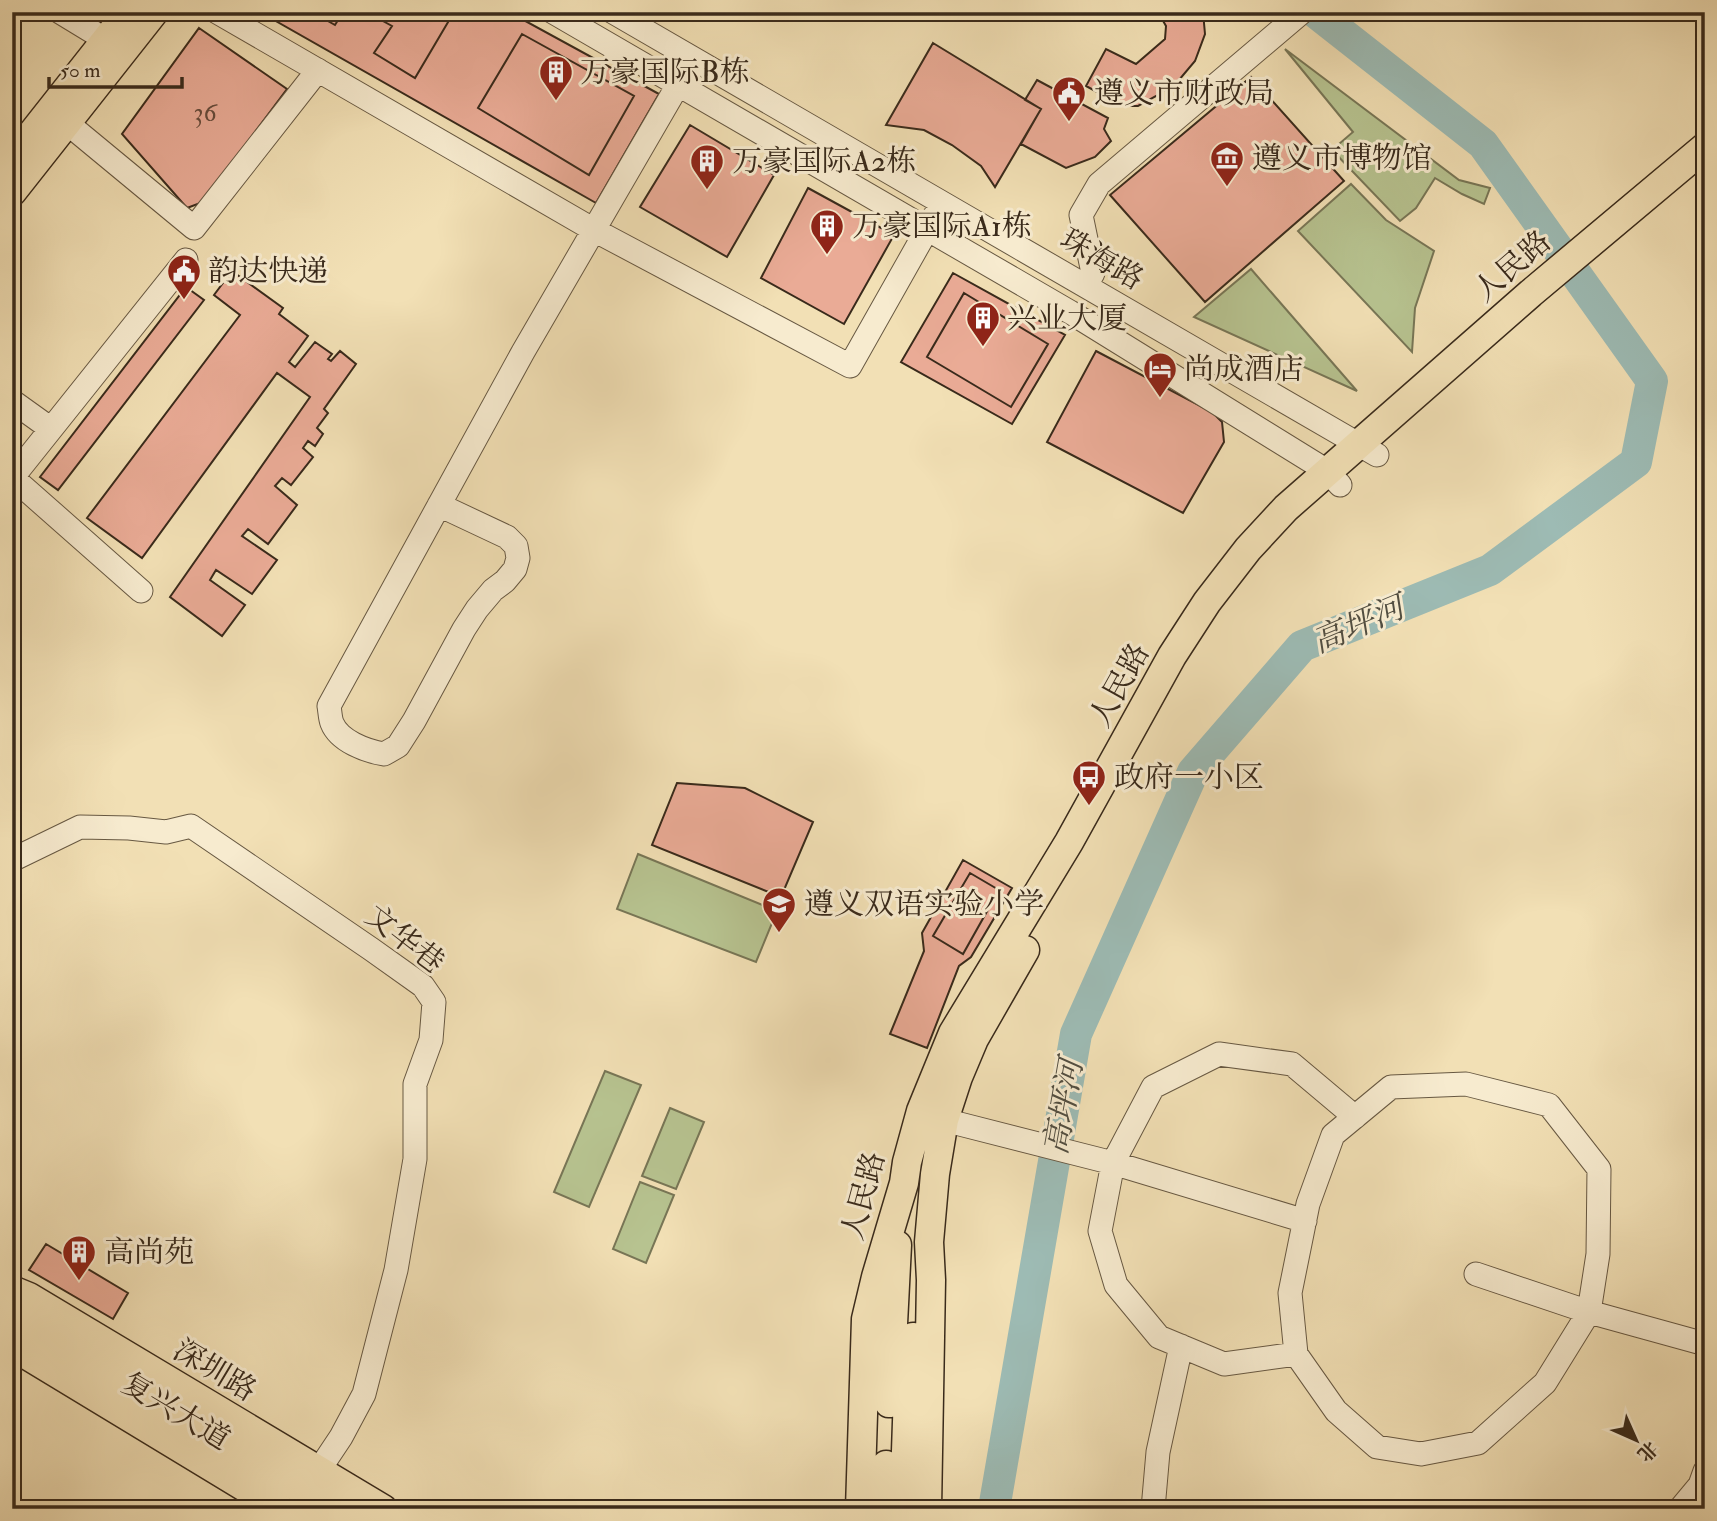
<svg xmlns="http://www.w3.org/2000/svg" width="1717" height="1521" font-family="'IM FELL Double Pica','Noto Serif SC',serif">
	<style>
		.green { fill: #b7c390; stroke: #787656; stroke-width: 2 }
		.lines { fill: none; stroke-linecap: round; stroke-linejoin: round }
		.river { stroke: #9dbbb4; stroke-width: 32 }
		.building { fill: #eaab96; stroke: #392a1b; stroke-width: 2 }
		.minor-casing { stroke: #675842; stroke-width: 25 }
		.major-casing { stroke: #392a1b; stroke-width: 31 }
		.highway-casing { stroke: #392a1b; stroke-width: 36 }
		.minor { stroke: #f7ebcf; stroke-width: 23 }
		.major { stroke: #f2e0b5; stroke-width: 28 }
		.highway { stroke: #f2e0b5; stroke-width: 33 }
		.labels { text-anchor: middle; stroke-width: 6; stroke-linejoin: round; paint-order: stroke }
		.number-label { font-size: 26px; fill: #654a3a }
		.poi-label { font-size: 30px; fill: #392a1b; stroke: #f7ebcf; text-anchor: start }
		.street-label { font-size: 30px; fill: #392a1b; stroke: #f7ebcf }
		.water-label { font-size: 32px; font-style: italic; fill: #524e41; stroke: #f7ebcf }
	</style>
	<rect width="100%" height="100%" fill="#f2e0b5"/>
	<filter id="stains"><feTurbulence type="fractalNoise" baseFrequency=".00286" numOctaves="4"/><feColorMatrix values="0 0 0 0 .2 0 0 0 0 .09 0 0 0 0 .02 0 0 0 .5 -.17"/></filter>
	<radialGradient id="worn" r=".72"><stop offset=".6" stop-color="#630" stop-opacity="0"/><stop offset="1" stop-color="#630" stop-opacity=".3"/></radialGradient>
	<path class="green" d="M1285 49 1459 180 1490 188 1484 204 1462 194 1435 178 1416 208 1400 221 1332 150 1353 132Z
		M1351 184 1386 220 1434 251 1415 308 1412 352 1298 231Z
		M1251 269 1357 391 1194 317Z
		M638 854 777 911 756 962 617 909Z
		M605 1071 641 1085 589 1207 554 1192Z
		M670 1108 704 1122 676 1189 642 1176Z
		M640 1182 674 1195 646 1263 613 1249Z"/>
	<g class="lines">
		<path class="river" d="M994 1509 1076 1034 1193 772 1302 646 1490 570 1636 462 1652 381 1483 144 1315 12"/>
	</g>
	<path class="building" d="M260 12H509L659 94 596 203Z
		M312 12H343L335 25Z
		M376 12H454L415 78 374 53 392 26 374 16Z
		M1158 12H1203L1205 34 1195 61 1179 80 1158 95 1138 106H1123L1086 86 1106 49 1136 64 1165 39 1166 26Z
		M199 28 287 89 203 202 187 208 122 134Z
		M522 34 634 96 589 175 478 108Z
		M933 43 1041 109 995 187 981 166 952 145 924 130 886 125Z
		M1251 77 1344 181 1205 302 1110 195Z
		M1037 80 1108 118 1104 129 1111 141 1095 157 1066 168 1021 144 1041 109 1025 100Z
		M690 125 774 175 727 257 640 207Z
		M808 188 894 235 844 324 761 278Z
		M232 271 283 308 279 314 308 336 289 362 295 367 315 342 332 354 328 359 331 361 340 351 356 364 324 409 328 413 317 428 323 434 315 446 308 441 303 448 313 457 291 485 282 478 275 486 297 505 268 544 248 529 242 536 277 560 252 594 216 570 210 580 245 605 222 636 170 597 310 397 277 373 142 558 87 518 240 315 214 295Z
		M953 273 1065 335 1012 424 901 362Z
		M186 287 204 300 58 490 40 477Z
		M964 293 1048 344 1011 407 927 357Z
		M1096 351 1212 412 1222 422 1224 442 1183 513 1047 442Z
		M677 783 745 788 813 822 781 897 652 845Z
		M963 860 1012 888 971 957 959 966 927 1048 890 1034 924 951 922 933Z
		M970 873 999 890 963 954 933 936Z
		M46 1244 128 1293 113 1319 29 1270Z"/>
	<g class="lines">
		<g class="minor-casing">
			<path id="minor" d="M60 12 106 40
				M217 12 594 230 850 366 942 203
				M553 12 1070 312 1327 471 1340 485
				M613 12 1377 455
				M67 123 194 228 318 70
				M1086 286 1093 273 1081 215 1099 184 1302 12
				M12 401 51 429
				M12 477 141 591
				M12 478 186 260
				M439 505 507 537 516 546 518 558 515 569 505 581 493 590 477 609 464 629 414 721 398 746 384 754C366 751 339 741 332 723 330 718 330 711 329 706L523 352 693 59
				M12 860 80 827 129 828 166 832 191 826 371 949 423 986 434 1002 431 1040 415 1084V1159L396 1270 364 1394 341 1437 319 1470
				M1466 1084 1549 1105 1599 1169 1598 1254 1589 1312 1545 1383 1478 1443 1421 1454 1377 1447 1336 1411 1296 1354 1290 1293 1308 1204 1333 1135 1391 1087Z
				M931 1115 944 1120 1113 1163 1305 1221
				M1476 1274 1589 1312 1705 1344
				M1296 1354 1224 1364 1159 1337 1116 1285 1100 1231 1113 1163 1153 1087 1219 1054 1292 1064 1355 1117
				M1153 1509 1158 1452 1181 1346
				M1680 1509 1700 1485 1705 1471"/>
		</g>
		<g class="major-casing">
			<path id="major" d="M12 159 128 12
				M12 192 154 12
				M12 1290 29 1297 383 1509
				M12 1346 281 1509
				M889 1403 897 1245
				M860 1509 866 1319 876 1277 904 1183 907 1162 921 1111 953 1033 1069 842 1172 656 1207 602 1248 549 1286 508 1531 293 1705 147
				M885 1509 886 1465
				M904 1509 908 1393 913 1337
				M927 1509 931 1280 929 1242 935 1174 944 1120 958 1077 974 1039 1025 950"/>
		</g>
		<g class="highway-casing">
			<path id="highway" d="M12 1314 339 1509"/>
		</g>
		<use href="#minor" class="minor"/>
		<use href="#major" class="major"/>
		<use href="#highway" class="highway"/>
	</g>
	<defs>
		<g id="building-pin" transform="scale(1.75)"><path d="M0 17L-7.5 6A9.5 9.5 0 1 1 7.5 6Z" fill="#8f2418" stroke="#f7ebcf"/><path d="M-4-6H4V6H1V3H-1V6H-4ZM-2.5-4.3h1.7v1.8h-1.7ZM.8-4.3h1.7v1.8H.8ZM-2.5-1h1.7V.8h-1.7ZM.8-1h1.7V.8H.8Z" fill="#fff"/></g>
		<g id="civic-pin" transform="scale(1.75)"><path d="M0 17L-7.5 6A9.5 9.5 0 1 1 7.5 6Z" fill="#8f2418" stroke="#f7ebcf"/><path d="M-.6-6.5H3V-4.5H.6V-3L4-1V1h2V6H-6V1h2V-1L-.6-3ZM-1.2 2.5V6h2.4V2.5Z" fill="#fff"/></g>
		<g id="museum-pin" transform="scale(1.75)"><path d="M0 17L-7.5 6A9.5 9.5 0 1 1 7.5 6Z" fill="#8f2418" stroke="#f7ebcf"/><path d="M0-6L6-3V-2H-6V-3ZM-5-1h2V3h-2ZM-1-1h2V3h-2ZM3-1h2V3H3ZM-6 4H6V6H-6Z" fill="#fff"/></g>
		<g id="hotel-pin" transform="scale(1.75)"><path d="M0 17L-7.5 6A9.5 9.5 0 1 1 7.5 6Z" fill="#8f2418" stroke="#f7ebcf"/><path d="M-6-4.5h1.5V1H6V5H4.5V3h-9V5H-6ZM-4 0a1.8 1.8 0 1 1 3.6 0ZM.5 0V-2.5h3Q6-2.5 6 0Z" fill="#fff"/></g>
		<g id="bus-pin" transform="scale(1.75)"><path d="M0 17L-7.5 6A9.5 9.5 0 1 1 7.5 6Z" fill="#8f2418" stroke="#f7ebcf"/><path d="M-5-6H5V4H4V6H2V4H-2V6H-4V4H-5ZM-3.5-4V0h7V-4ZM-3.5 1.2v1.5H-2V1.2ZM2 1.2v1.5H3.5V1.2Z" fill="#fff"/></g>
		<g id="school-pin" transform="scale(1.75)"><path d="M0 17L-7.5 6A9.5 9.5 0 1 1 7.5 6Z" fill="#8f2418" stroke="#f7ebcf"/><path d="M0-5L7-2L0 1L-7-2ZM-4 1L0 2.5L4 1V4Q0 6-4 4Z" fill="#fff"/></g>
	</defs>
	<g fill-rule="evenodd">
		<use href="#building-pin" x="556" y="72"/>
		<use href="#civic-pin" x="1069" y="93"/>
		<use href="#museum-pin" x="1227" y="158"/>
		<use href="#building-pin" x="707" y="161"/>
		<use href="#building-pin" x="827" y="226"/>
		<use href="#civic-pin" x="184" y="271"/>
		<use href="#building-pin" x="983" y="318"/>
		<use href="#hotel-pin" x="1160" y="369"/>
		<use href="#bus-pin" x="1089" y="777"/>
		<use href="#school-pin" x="779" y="904"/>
		<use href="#building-pin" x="79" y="1252"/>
	</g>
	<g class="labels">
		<g class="number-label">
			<text x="205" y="121">36</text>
		</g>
		<g class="poi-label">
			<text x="580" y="82">万豪国际B栋</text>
			<text x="1094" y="103">遵义市财政局</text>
			<text x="1252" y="168">遵义市博物馆</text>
			<text x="732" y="171">万豪国际A2栋</text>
			<text x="852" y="236">万豪国际A1栋</text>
			<text x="208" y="281">韵达快递</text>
			<text x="1007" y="328">兴业大厦</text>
			<text x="1184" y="379">尚成酒店</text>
			<text x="1114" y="787">政府一小区</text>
			<text x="804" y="914">遵义双语实验小学</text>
			<text x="104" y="1262">高尚苑</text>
		</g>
		<g class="street-label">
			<text transform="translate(1102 259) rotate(30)" y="10">珠海路</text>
			<text transform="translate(1512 266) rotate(-41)" y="10">人民路</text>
			<text transform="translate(1119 685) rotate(-61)" y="10">人民路</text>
			<text transform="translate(405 939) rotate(38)" y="10">文华巷</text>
			<text transform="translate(863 1196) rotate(-75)" y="10">人民路</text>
			<text transform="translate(215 1370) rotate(31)" y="10">深圳路</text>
			<text transform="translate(176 1411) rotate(31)" y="10">复兴大道</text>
		</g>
		<g class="water-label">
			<text transform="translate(1358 624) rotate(-23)" y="11">高坪河</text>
			<text transform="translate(1063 1107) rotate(-80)" y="11">高坪河</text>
		</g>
	</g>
	<rect width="1717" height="1521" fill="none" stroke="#f2e0b5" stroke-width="42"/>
	<rect x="14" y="14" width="1689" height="1493" fill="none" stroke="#392a1b" stroke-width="3.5"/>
	<rect x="21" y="21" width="1675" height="1479" fill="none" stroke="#392a1b" stroke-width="2"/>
	<g transform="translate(1636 1440) rotate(135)" stroke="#f7ebcf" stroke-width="5" paint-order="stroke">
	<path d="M0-5L12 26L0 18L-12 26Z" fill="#392a1b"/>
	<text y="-10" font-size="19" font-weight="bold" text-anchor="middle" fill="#392a1b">北</text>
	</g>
	<path d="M49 77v10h133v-10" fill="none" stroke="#392a1b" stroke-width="3.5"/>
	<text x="60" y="77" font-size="21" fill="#392a1b" stroke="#f7ebcf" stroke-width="5" paint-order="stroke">50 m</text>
	<rect width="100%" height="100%" filter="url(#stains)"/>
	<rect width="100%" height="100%" fill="url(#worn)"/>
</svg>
